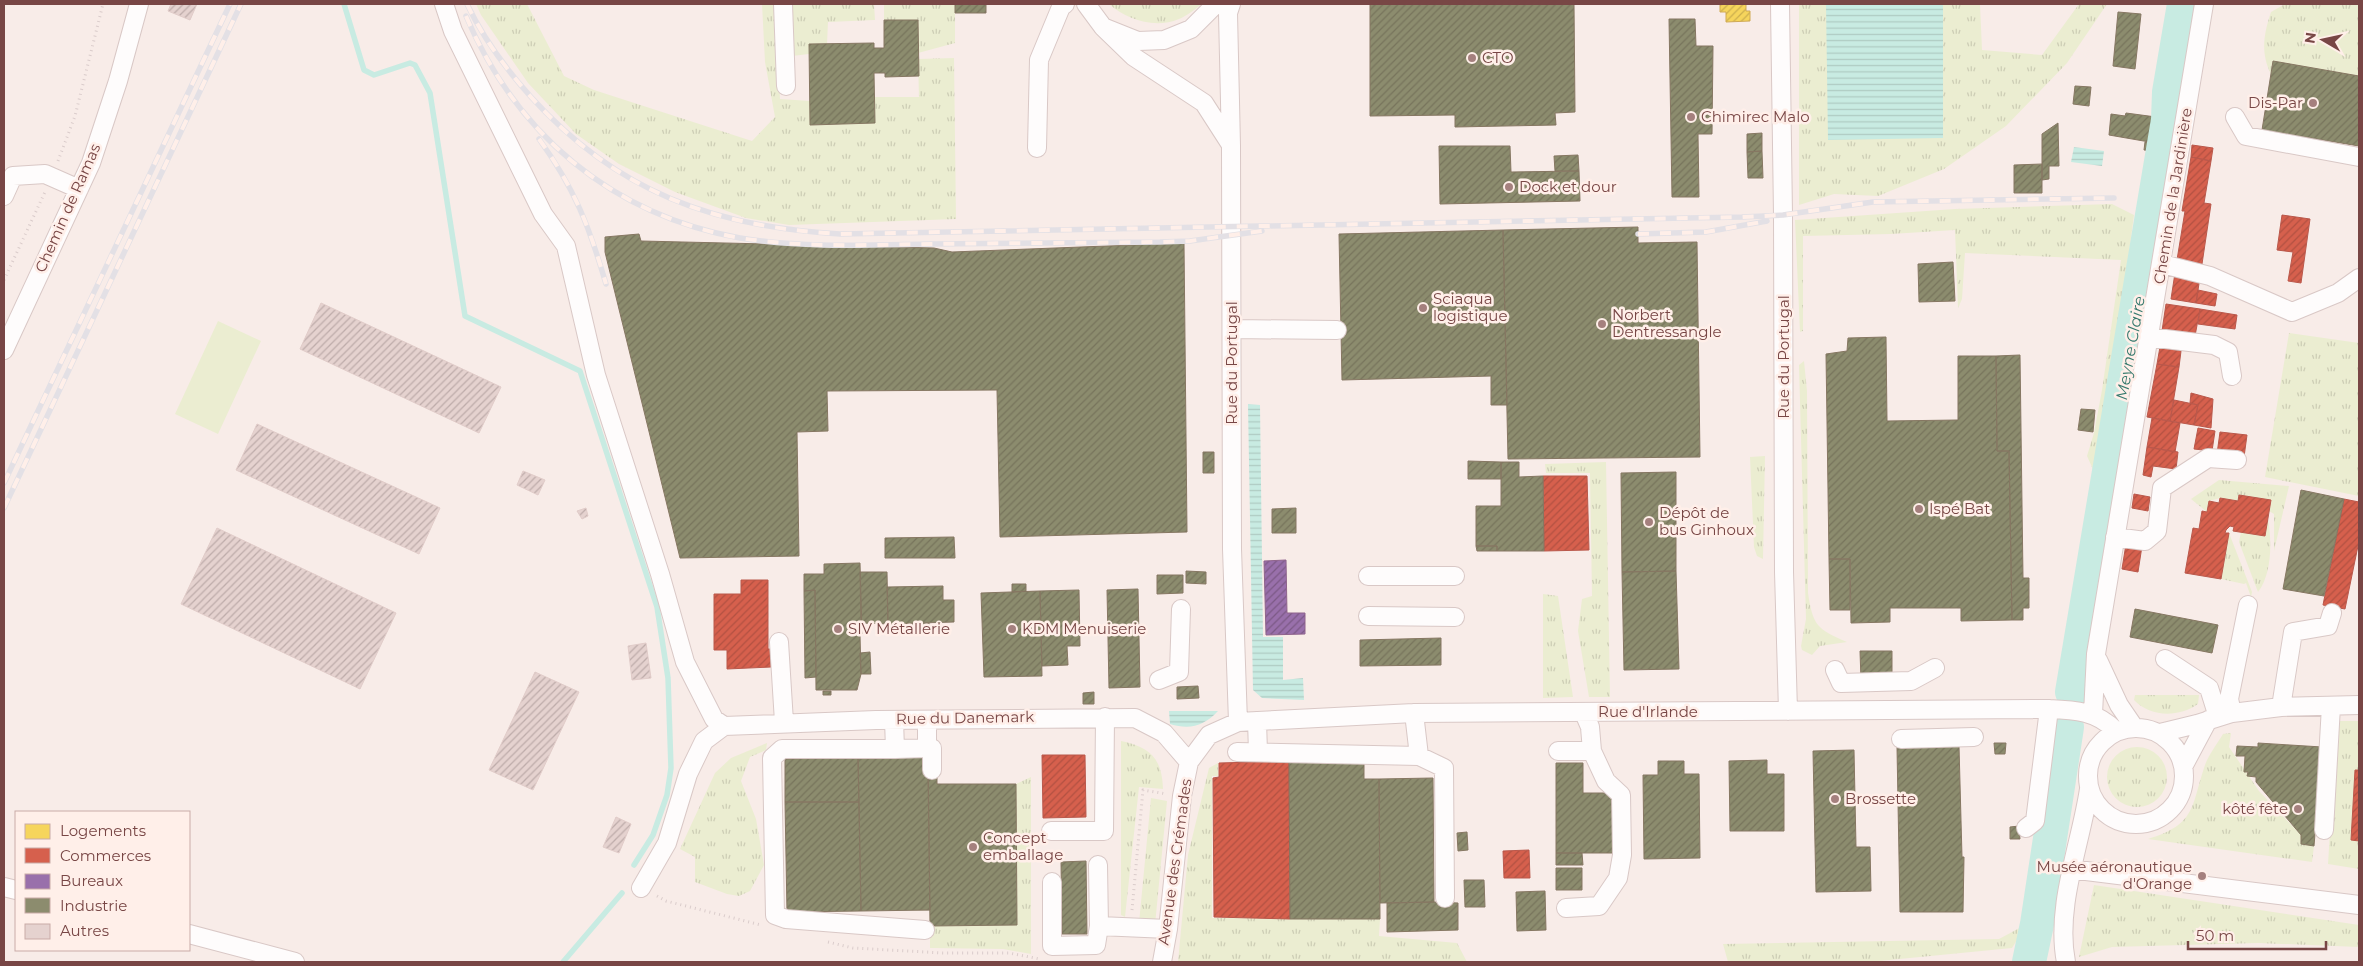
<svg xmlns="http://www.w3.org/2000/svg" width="2363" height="966" font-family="Montserrat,sans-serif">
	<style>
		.grass { fill: url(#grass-tufts) }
		.pitch { fill: #ebedd1 }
		.water { fill: url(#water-rules) }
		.homes { fill: url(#homes-hatch); stroke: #d0aa55 }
		.shops { fill: url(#shops-hatch); stroke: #ba584b }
		.offices { fill: url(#offices-hatch); stroke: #8f638c }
		.industry { fill: url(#industry-hatch); stroke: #867762 }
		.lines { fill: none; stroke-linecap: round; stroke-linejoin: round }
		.stream { stroke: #c8ebe2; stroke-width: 5.5 }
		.river { stroke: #c8ebe2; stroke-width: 34 }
		.building { fill: url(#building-hatch); stroke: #e1ccc9 }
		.minor-casing { stroke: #d9c8c6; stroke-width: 20 }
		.path { stroke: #dacccb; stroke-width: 3; stroke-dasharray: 1 4; stroke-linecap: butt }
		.minor { stroke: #fefcfc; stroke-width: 18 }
		.rail-casing { stroke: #e3e0e5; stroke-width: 5.5 }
		.rail { stroke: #ffefe9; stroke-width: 4; stroke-dasharray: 11; stroke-linecap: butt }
		.poi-dot { fill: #a5807e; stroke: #ffefe9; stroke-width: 2 }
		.labels { text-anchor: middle; stroke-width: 5; stroke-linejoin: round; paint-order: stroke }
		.poi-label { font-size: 15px; fill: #784645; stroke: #ffefe9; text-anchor: start }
		.street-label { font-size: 15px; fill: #784645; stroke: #ffefe9 }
		.water-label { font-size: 16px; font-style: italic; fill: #35796d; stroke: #ffefe9 }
	</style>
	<defs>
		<pattern id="grass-tufts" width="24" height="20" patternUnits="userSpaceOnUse" patternTransform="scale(1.25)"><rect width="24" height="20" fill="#ebedd1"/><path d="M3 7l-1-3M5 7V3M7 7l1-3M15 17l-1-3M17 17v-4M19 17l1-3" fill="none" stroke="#cdcdb5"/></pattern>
		<pattern id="water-rules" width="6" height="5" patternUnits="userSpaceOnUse" patternTransform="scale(1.25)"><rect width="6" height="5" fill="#c8ebe2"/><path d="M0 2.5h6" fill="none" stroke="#afcbc3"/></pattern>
		<pattern id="homes-hatch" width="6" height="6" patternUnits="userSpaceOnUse" patternTransform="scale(1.25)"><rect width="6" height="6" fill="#f6d55c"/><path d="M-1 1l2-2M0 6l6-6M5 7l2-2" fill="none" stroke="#ccaf4e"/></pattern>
		<pattern id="shops-hatch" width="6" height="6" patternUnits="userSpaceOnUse" patternTransform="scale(1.25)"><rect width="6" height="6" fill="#d6604d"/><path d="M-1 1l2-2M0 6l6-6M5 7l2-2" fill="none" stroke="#b25142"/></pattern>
		<pattern id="offices-hatch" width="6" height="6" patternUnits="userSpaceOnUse" patternTransform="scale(1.25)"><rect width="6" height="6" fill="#9970ab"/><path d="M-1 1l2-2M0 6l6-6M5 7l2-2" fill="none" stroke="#7c5986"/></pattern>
		<pattern id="industry-hatch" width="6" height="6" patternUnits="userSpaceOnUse" patternTransform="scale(1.25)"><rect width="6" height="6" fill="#8c8c6e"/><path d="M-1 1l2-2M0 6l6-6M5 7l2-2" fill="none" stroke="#77745c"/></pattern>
		<pattern id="building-hatch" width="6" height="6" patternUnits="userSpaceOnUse" patternTransform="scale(1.25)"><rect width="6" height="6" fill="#e5d2cf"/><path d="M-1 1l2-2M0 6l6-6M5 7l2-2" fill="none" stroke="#beacaa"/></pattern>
	</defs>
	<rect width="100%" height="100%" fill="#f8ece8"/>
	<path class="grass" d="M476 4H527L564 76 594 90 752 141 775 117 765 62 762 4H775L780 99 810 101 811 125 875 123V97H919L918 59 954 58 956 219 789 225 746 218 675 192 619 164 576 134 528 83 481 15Z
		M791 4H874L875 20 828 22 827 44H809V54L792 56Z
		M884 4H955V43L918 53V20H884Z
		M1109 4H1202C1195 9 1187 16 1179 19 1155 29 1127 20 1109 4Z
		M1799 4H1980L1982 50 2042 55 2079 4H2107L2067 63 2006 126 1944 169 1878 196 1834 194 1799 205Z
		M2285 4H2359V76L2273 61 2271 74C2260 53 2264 33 2271 12Z
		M2112 204 2134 215 2110 396 2096 476 2087 456 2094 433 2102 390 2121 260 1965 253 1962 299 1958 308 1955 230 1891 234 1803 236V331L1800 332 1795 220 1955 209Z
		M2289 333 2359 343V496L2265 477Z
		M1804 361 1807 391 1808 593C1813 626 1817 629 1847 642L1820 646 1812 655 1802 650 1801 646 1806 619 1799 365Z
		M1765 456 1763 559 1757 556 1754 547 1750 457Z
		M1606 462 1610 697H1589L1578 631 1582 599 1592 596 1590 473H1546L1545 464Z
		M2219 480 2289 486 2274 551V514L2269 511 2271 500 2239 495 2238 501 2220 498 2209 501 2207 512 2191 499Z
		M2268 519C2272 541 2272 574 2258 592L2239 542 2241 532Z
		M2229 533 2252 592 2251 597 2246 583 2244 584 2221 579Z
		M1543 594 1558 596 1573 697 1543 698Z
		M2135 695H2199L2198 704C2178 718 2150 717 2134 700Z
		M2337 721H2359V770H2355L2351 840 2359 841V869L2328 864Z
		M2231 733 2229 747 2259 791 2301 835V844L2314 846 2312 862 2148 839C2197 824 2191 806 2205 765 2209 754 2217 744 2223 734Z
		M1121 741C1150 747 1162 758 1163 789L1139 787 1125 917 1121 915Z
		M767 743 766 750 750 757 741 781 756 819 764 865 750 891 739 896 727 894 695 882V857L680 849 715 773 731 758Z
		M2107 777a30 30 0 1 1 60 0a30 30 0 1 1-60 0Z
		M1218 763V776H1212V918L1380 919 1379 936 1457 943 1467 962H1178L1188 855 1209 768Z
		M1031 777V954L1003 949 930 948V926L1016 784Z
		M1151 798 1167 801 1155 925 1139 923Z
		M2094 885 2359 925V947L2258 943 2112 947 2079 957Z
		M2027 924 2012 948 1869 962H1728L1723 944 1999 939Z"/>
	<path class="pitch" d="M218 321 261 341 218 434 175 414Z"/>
	<path class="water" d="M1826 4H1943V138L1828 140Z
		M2074 147 2104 151 2102 166 2071 162Z
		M1248 404 1260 405 1263 637H1283V680L1303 678 1304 700 1262 698 1253 690Z
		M1169 711H1218C1204 726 1190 730 1170 724Z"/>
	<path class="homes" d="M1726 4H1746V11H1750V21L1726 22V12H1720V5Z"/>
	<path class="shops" d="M2192 145 2213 148 2211 161 2191 157Z
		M2191 157 2211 161 2204 203 2211 204 2202 264 2177 260 2185 211H2182Z
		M2282 215 2310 219 2301 283 2288 281 2293 252 2277 250Z
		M2177 260 2202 264 2196 303 2171 299Z
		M2198 290 2217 294 2215 306 2196 303Z
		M2166 304 2200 309 2195 336 2162 331Z
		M2200 309 2237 315 2235 329 2198 324Z
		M2160 347 2181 351 2179 367 2157 364Z
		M2157 364 2179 367 2170 421 2147 417Z
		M2191 393 2213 399 2211 428 2194 425 2198 405 2190 403Z
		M2174 400 2198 405 2194 425 2170 421Z
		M2152 418 2180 423 2175 452 2147 447Z
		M2198 428 2215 431 2212 451 2194 449Z
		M2220 432 2247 435 2244 457 2217 454Z
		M2147 447 2178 452 2176 469 2153 466 2151 477 2143 475Z
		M1543 476H1587L1589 550 1544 551Z
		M2134 494 2150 497 2148 511 2132 508Z
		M2239 495 2271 500 2265 536 2233 531 2234 527 2230 526 2226 530 2225 533H2229L2221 579 2185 573 2193 528 2199 529 2202 511 2207 512 2209 501 2219 503 2220 498 2238 501Z
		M2344 499 2359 502V541L2345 609 2323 605Z
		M2126 544 2142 546 2138 572 2122 569Z
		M741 580H768V649H770L771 667 727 669V650H714V594H741Z
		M1042 755H1085L1086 817 1043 818Z
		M1289 761 1290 919 1214 917 1213 778 1219 777V763Z
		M2355 770H2359V841L2351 840Z
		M1529 850 1530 878H1504L1503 851Z"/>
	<path class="offices" d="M1286 560 1287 613H1305V634L1266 635 1264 561Z"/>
	<path class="industry" d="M955 4H986V13H955Z
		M1370 4H1574L1575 112 1555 113 1556 125 1455 127V115L1370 116Z
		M2118 12 2141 14 2135 69 2113 66Z
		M1669 19H1695L1696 46H1713L1712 134H1698L1699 197H1672Z
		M884 20H918L919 76 885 77V73H874L875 123 810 125 809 44 874 43V48H884Z
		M2273 61 2359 76V146L2262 130Z
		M2075 86 2091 87 2089 106 2073 104Z
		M2126 113 2156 117 2155 126 2164 128 2161 144 2109 135 2111 114 2125 116Z
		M2058 123 2059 166H2049V179L2042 180V134Z
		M1762 133V151L1747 152V134Z
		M2145 142 2161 144 2160 152 2144 150Z
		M1439 146H1510L1511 172 1579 171 1580 201 1440 204Z
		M1762 151 1763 178H1748L1747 152Z
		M1578 155 1579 171H1555L1554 156Z
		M2042 164V193H2014V165Z
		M1638 227V243L1697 242 1700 457 1508 459 1503 230Z
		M1503 230 1507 405H1491V376L1342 380 1339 234Z
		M639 234 641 241 934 248 952 252 1184 243 1187 532 1000 537 997 390 827 391 828 431 797 432 799 556 680 558 605 252V237Z
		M1953 262 1955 301 1919 302 1918 264Z
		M1886 337 1887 421 1958 420V356H1996L1997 451H2009L2012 620 1961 621V608H1890V622L1851 623 1850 559H1829L1826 354 1847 351 1848 338Z
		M2020 355 2023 578H2029V608H2023V620H2012L2009 451H1997L1996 356Z
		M2081 409 2095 410 2093 432 2078 430Z
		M1203 452H1214V473H1203Z
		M1468 461 1501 462V479H1468Z
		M1501 462H1519V477L1543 476 1544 551H1497V546H1476V506H1501Z
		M1676 472V571L1622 572 1621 473Z
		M2301 490 2344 499 2324 596 2283 589Z
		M1296 508V533H1272V509Z
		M954 537 955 558H885V538Z
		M1476 546H1497V551H1477Z
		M1829 559H1850V610H1830Z
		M860 563 862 634 860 635 861 674 857 690H816L815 590 804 591V574H824V564Z
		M1186 571 1206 572V584L1186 583Z
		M1676 571 1679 669 1624 670 1622 572Z
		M860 572H887L888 624 861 623Z
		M1157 575H1183V593L1157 594Z
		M1012 584H1026V591L1012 592Z
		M943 586V600H954V622L888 624 887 587Z
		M1138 589 1140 687 1109 688 1107 590Z
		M815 590 816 677 805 678 804 591Z
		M1079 590 1080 646H1067L1068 665 1042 666 1040 591Z
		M1040 591 1042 676 984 677 981 593Z
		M2135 609 2218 625 2212 653 2130 637Z
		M929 623V633L888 634V624Z
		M1441 638V665L1360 666V640Z
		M1860 651H1892V679L1861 680Z
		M870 652 871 674H861L860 653Z
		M1198 686 1199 698 1177 699V687Z
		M823 691H831V695H823Z
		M1094 692V704H1083V693Z
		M1994 743H2006L2005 754H1995Z
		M2258 743 2322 747 2314 846 2301 844V835L2256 782V777L2247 776 2248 772H2244L2245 756H2236L2237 746 2258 747Z
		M1959 746 1962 857H1964L1963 912H1900L1897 747Z
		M1854 750 1856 847H1870L1871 891 1816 892 1813 751Z
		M858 757H928L930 910 861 911Z
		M858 757 859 802H785V759Z
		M1767 760V774H1784V831H1730L1729 761Z
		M1289 761 1364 762V779H1379L1380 919H1290Z
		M1658 761H1684V774H1699L1700 858 1644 859 1643 775H1658Z
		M1556 763H1583V793H1616V853H1556Z
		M928 771H937V784H1016L1017 925 930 926Z
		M1433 778 1434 902 1380 903 1379 779Z
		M785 802H859L861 911 787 912Z
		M2019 826 2020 839H2010V827Z
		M1467 832 1468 850 1458 851 1457 833Z
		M1556 853H1582L1583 865H1556Z
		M1086 861 1087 934H1062L1061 862Z
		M1556 868H1582V890H1556Z
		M1464 880H1484L1485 907H1465Z
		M1545 891 1546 930 1517 931 1516 892Z
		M1434 902 1458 903V930L1387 932V903Z"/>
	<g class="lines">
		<path class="stream" d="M344 4 364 70 374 75 410 63 415 65 430 93 465 316 580 371 657 607 668 678 671 768 667 795 653 835 634 865
			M563 962 622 893"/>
		<path class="river" d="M2072 692 2168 120 2169 92 2184 4
			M2029 962 2037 924 2067 727"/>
	</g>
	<path class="building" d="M171 4H197L190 20 168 11Z
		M321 303 501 387 479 433 300 349Z
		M257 424 440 508 419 554 236 470Z
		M523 471 545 480 538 495 517 485Z
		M586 508 588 516 582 519 577 511Z
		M217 528 396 613 360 689 181 604Z
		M646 643 651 678 632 680 628 646Z
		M535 672 579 692 533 790 489 770Z
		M616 817 631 824 619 853 603 847Z"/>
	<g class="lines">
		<g class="minor-casing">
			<path id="minor" d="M444 4 453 31 543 214 566 246 596 375 660 574 685 662 714 719 724 726
				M783 4 786 86
				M1086 4 1103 27 1138 41 1164 40 1191 29 1216 4
				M1231 4 1228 13 1231 146 1232 549 1238 722
				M1780 4 1783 215 1784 572 1788 711
				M1103 27 1134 57 1204 103 1231 145
				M2235 117 2246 136 2359 157
				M1037 148 1039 60 1061 7 1065 4
				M4 196 13 176 45 174 79 189
				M2162 264 2210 276 2292 312 2338 293 2359 278
				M1232 329 1337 330
				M2149 337 2214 345 2228 352 2232 376
				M4 350 91 163 118 81 139 4
				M2115 537 2145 541 2157 531 2162 488 2208 458 2237 460
				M1368 576H1455
				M1368 616 1455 617
				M779 642 784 722
				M2165 659 2209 688 2218 717
				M2098 660 2119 705 2134 727
				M1835 670 1841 683 1911 681 1935 668
				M1159 680 1179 672 1181 609
				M2281 707 2293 632 2328 626 2332 613
				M2232 713 2229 699 2248 605
				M2093 714 2096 654 2204 4
				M894 720 895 749H782L772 758 775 915 786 919 925 930
				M1257 721 1258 752
				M724 726 876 720 1135 718 1164 733 1189 762
				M2088 776a48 48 0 1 1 96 0a48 48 0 1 1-96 0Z
				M2160 733 2197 724 2232 713 2281 707 2359 705
				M1901 739 1974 737
				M927 748H932V770
				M895 749 927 748V720
				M1558 751H1592
				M1237 752 1419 756 1414 713
				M1419 756 1444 768 1445 898
				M2184 765 2208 720
				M2026 828 2035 821 2049 709
				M2324 830 2331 706
				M1051 831H1104L1105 717
				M1098 865 1099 926 1168 929
				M2070 869 2359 905
				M1052 882V946L1096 945 1099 926
				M4 887 16 890
				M641 888 667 843 688 774 704 741 724 726
				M1566 908 1599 906 1618 878 1622 855 1621 795 1606 781 1592 751 1590 727 1584 713
				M189 934 295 962
				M1162 962 1168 929 1182 796 1189 762 1209 735 1238 722 1414 713 2049 709C2075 710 2097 711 2116 731
				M2066 962C2055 907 2081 843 2089 789"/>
		</g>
		<path class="path" d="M58 161 75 116 103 4
			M4 280 45 192
			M657 896 666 901 761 925
			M1132 910 1143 790 1167 794
			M828 942 853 948 943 953H1009L1040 959"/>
		<use href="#minor" class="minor"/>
		<g class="rail-casing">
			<path id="rail" d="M467 4C483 38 506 69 531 97 617 192 714 227 840 234L1742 217 1783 215 1873 202 2114 198
				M466 16C516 134 612 215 740 238 803 248 866 245 930 244 1006 243 1083 243 1160 242L1190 241 1262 231
				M539 139C575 189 589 226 606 284
				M1638 234 1706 232 1767 221
				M4 483 230 4
				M4 508 241 4"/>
		</g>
		<use href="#rail" class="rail"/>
	</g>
	<g class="poi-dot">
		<circle cx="1472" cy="58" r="5"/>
		<circle cx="2313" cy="103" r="5"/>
		<circle cx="1691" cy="117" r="5"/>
		<circle cx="1509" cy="187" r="5"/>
		<circle cx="1423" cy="308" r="5"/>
		<circle cx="1602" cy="324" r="5"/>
		<circle cx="1919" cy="509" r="5"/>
		<circle cx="1649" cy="522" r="5"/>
		<circle cx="838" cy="629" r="5"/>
		<circle cx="1012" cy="629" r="5"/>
		<circle cx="1835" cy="799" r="5"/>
		<circle cx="2298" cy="809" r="5"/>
		<circle cx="973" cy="847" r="5"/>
		<circle cx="2202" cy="876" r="5"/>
	</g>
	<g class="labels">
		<g class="poi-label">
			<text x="1482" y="63">CTO</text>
			<text x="2303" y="108" text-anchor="end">Dis-Par</text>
			<text x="1701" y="122">Chimirec Malo</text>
			<text x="1519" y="192">Dock et dour</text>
			<text x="1433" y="304">Sciaqua<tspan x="1433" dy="17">logistique</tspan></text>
			<text x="1612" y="320">Norbert<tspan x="1612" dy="17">Dentressangle</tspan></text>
			<text x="1929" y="514">Ispé Bat</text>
			<text x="1659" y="518">Dépôt de<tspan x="1659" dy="17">bus Ginhoux</tspan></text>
			<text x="848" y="634">SIV Métallerie</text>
			<text x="1022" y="634">KDM Menuiserie</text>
			<text x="1845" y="804">Brossette</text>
			<text x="2288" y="814" text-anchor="end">kôté fête</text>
			<text x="983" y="843">Concept<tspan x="983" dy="17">emballage</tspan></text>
			<text x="2192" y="872" text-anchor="end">Musée aéronautique<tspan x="2192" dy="17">d'Orange</tspan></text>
		</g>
		<g class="street-label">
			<text transform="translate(2173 196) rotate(-81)" y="5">Chemin de la Jardinière</text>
			<text transform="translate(68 208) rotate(-66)" y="5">Chemin de Ramas</text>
			<text transform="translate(1784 357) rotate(-90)" y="5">Rue du Portugal</text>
			<text transform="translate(1232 363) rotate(-90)" y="5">Rue du Portugal</text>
			<text x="1648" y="717">Rue d'Irlande</text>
			<text transform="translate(965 718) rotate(-1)" y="5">Rue du Danemark</text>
			<text transform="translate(1175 862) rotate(-82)" y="5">Avenue des Crémades</text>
		</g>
		<g class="water-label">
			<text transform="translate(2130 348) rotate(-80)" y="6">Meyne Claire</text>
		</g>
	</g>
	<rect width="2363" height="966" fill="none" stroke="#784645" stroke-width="10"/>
	<rect x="15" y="811" width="175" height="140" fill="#ffefe9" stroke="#c9aba7"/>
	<rect x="25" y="824" width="25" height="15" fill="#f6d55c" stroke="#c9aba7"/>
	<text x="60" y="836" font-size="15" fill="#784645">Logements</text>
	<rect x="25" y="848" width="25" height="15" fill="#d6604d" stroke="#c9aba7"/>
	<text x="60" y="861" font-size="15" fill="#784645">Commerces</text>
	<rect x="25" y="874" width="25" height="15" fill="#9970ab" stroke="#c9aba7"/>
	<text x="60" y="886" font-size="15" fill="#784645">Bureaux</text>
	<rect x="25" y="898" width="25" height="15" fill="#8c8c6e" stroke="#c9aba7"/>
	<text x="60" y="911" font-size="15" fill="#784645">Industrie</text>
	<rect x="25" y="924" width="25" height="15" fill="#e5d2cf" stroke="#c9aba7"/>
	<text x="60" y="936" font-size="15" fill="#784645">Autres</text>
	<g transform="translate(2323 40) rotate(279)" stroke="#ffefe9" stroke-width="4" paint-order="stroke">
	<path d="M0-4L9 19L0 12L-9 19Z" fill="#784645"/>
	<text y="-8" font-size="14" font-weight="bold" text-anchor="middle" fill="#784645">N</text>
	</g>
	<path d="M2188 941v8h138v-8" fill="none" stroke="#784645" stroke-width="2.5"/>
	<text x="2196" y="941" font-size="15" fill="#784645" stroke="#ffefe9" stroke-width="4" paint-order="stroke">50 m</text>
</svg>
